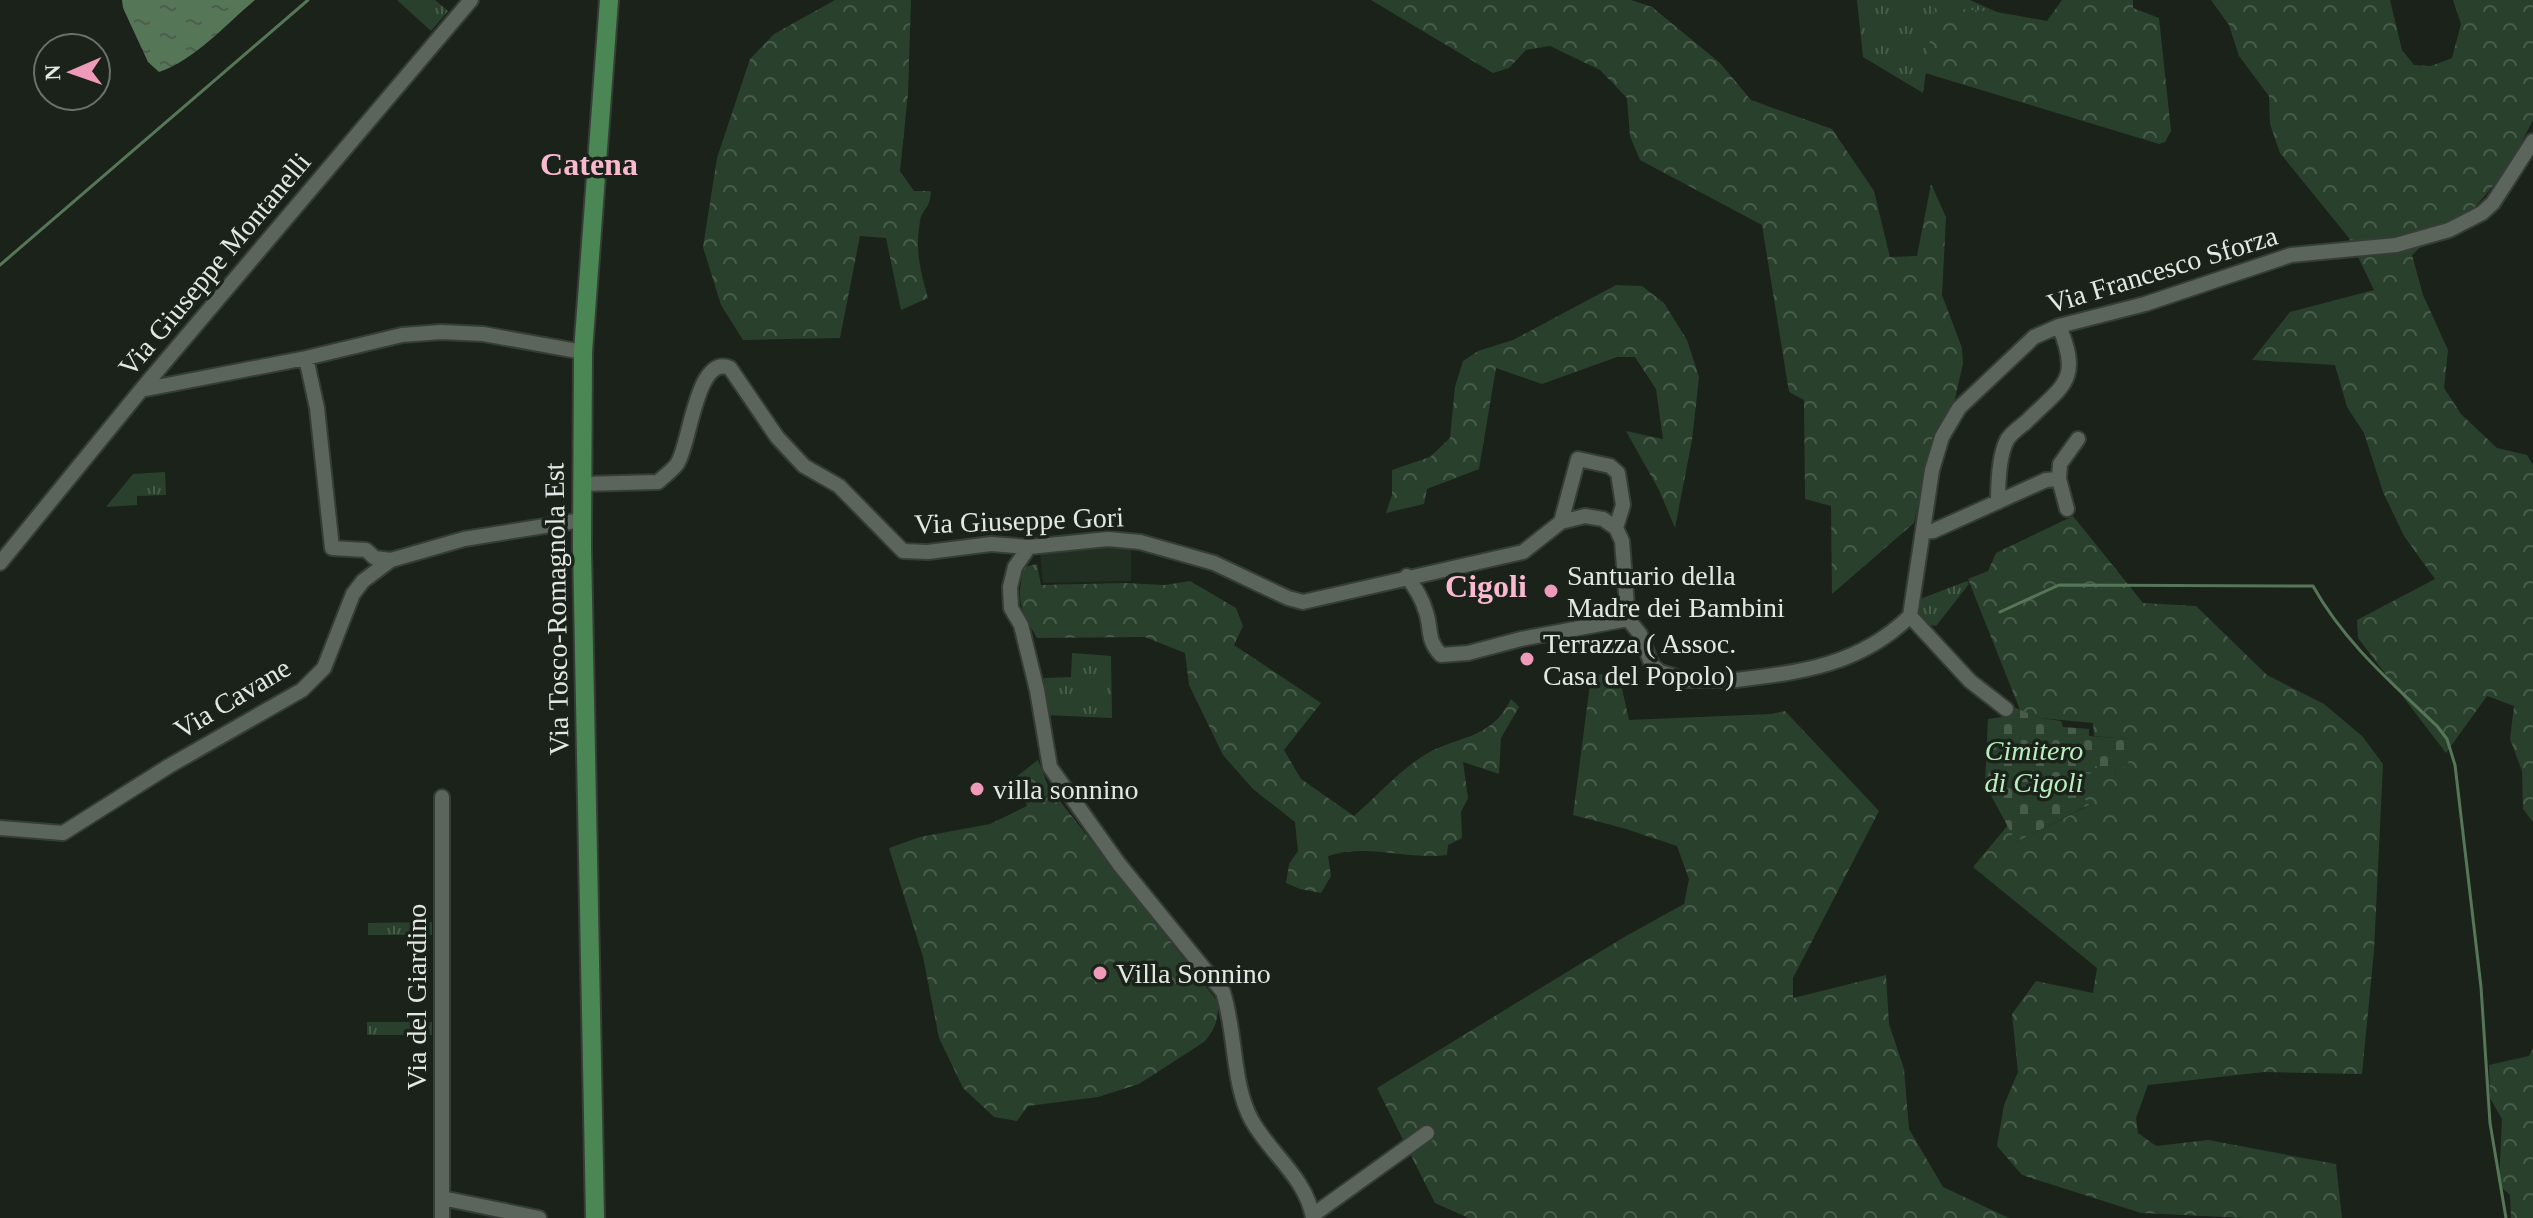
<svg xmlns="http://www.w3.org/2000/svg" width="2533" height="1218" font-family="'Times New Roman',serif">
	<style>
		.built { fill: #212e22 }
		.grass { fill: url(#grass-tufts) }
		.forest { fill: url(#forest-crowns) }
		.cemetery { fill: url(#cemetery-stones) }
		.water { fill: url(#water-ripples) }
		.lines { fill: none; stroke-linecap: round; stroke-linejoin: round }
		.stream { stroke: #567658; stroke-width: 3 }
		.minor-casing { stroke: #363c36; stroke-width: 18 }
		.major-casing { stroke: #363c36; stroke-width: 22 }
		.minor { stroke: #5b655b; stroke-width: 14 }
		.major { stroke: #4b8754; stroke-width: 18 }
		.poi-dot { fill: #ef9ab8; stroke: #1a221a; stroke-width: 3 }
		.labels { text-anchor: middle; stroke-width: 7; stroke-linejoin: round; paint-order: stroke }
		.street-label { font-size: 28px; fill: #e2e8e3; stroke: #1a221a }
		.poi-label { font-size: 28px; fill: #e2e8e3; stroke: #1a221a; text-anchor: start }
		.park-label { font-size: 28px; font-style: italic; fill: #b8efbc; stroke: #1a221a }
		.quarter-label { font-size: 32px; font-weight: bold; fill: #fab9cf; stroke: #1a221a }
	</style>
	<defs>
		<pattern id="grass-tufts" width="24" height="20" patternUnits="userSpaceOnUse" patternTransform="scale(2)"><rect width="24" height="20" fill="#29412c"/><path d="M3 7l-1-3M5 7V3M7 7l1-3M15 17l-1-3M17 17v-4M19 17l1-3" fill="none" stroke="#485c4a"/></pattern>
		<pattern id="forest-crowns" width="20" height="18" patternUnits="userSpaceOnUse" patternTransform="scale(2)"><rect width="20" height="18" fill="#29412c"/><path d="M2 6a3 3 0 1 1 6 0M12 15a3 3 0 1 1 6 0" fill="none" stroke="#485c4a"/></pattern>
		<pattern id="cemetery-stones" width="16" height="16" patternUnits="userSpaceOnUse" patternTransform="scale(2)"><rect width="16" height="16" fill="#29412c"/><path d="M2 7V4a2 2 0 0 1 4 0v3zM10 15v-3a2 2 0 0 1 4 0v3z" fill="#485c4a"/></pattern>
		<pattern id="water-ripples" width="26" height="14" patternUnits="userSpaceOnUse" patternTransform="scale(2)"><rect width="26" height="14" fill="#567658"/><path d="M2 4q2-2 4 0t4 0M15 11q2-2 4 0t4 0" fill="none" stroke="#4d5e4e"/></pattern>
	</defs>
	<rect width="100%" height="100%" fill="#1a221a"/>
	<path class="built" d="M1077 546H1131V581L1043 583 1040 552Z"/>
	<path class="grass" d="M397 0H435L448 11 431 31Z
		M1857 0H1970L1997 12 1935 8 1923 93 1863 57Z
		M165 472 166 495 137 496V505L106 507 133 474Z
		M1967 581 1969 584 1936 626 1926 624 1916 610 1920 599Z
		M1072 653 1111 656 1112 718 1047 715 1044 678 1071 677Z
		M432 922V935H368V923Z
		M367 1022H432V1035H367Z"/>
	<path class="forest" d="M835 0H911L908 94 900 171 914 191H931C930 210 923 207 920 221 915 251 920 269 928 298L901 310 886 238 860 236 840 338 743 340 721 305 703 247 717 158 750 59 774 34Z
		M1371 0H1631L1652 7 1720 63 1751 100 1832 129 1874 191 1890 257 1917 256 1931 184 1946 217 1942 295 1962 348 1963 364 1953 407 1945 417 1927 463 1914 523 1832 594 1831 506 1805 499 1804 400 1789 392 1762 225 1640 160 1630 136 1627 98 1600 70 1550 46 1526 50 1509 68 1493 73Z
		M2062 0H2133V8L2159 18 2171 131 2165 142 2159 144 1925 73 1935 7 1997 12 2047 21Z
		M2211 0H2390L2402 50 2414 65 2431 66 2452 58 2461 24 2453 0H2533V120L2508 168 2476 206 2445 224 2412 255 2423 295 2448 350 2444 388 2461 414 2497 448 2527 455 2533 465V822L2523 809 2522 771 2510 739 2514 706 2487 696 2446 753 2358 638 2357 620 2435 579 2404 536 2383 492 2364 433 2347 407 2335 365 2252 360 2290 312 2374 290 2349 238 2280 153 2270 124 2269 96 2239 56 2229 25Z
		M1616 285 1642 286 1664 303 1687 340 1699 377 1692 440 1675 528 1659 490 1626 431 1663 439 1656 389 1635 357H1617L1542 384 1496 368 1479 469 1427 489 1424 504 1386 513 1392 495V470L1430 457 1450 438 1455 387 1463 361 1478 351 1513 340Z
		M2073 516 2143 603 2196 606 2267 675 2324 704 2362 736 2383 764 2374 951 2362 1074 2264 1072 2148 1085 2136 1118 2138 1133 2156 1146 2208 1140 2336 1164 2342 1218H2246L2141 1213 2022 1175 1997 1146 2004 1105 2018 1072 2012 1014 2036 981 2093 993 2097 968 1973 867 2008 825 2016 842 2088 806 2082 795 2080 773 2094 766H2108L2107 775 2115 776 2116 767 2129 739 2094 736 2093 723 2040 718 2020 710 1968 579 1988 571 1996 553Z
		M1037 564 1041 585 1124 583 1165 585 1190 581 1236 608 1243 626 1234 645 1321 703 1284 750 1301 779 1354 816C1376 797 1395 775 1420 758 1458 733 1489 743 1511 699L1519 707 1501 738 1499 774 1463 762 1468 798 1461 812 1462 838 1448 845 1447 855C1407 860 1366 843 1328 856L1331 876 1321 893 1300 889 1286 883 1289 864 1298 851 1295 822 1253 789 1223 755 1189 685 1185 653 1145 637 1037 638C1020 609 1016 601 1024 567Z
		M1618 671 1629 720 1771 714 1785 711 1879 811 1793 978V998L1886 975 1889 1024 1904 1069 1909 1129 1943 1187 2009 1218H1469L1435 1203 1377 1088 1626 936 1684 904 1689 879 1677 846 1623 828 1573 815 1591 676Z
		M1038 760 1048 786 1218 1002C1219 1018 1215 1030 1204 1042L1139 1084 1098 1097 1028 1106 1017 1121 994 1117 963 1088 939 1038 923 957 889 848 920 837 990 824 1027 806 1016 777Z
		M2533 1048V1218H2511L2510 1195 2499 1185 2502 1119 2490 1098 2489 1065 2529 1056Z"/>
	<path class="cemetery" d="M2011 706 2040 718 2061 721 2063 727 2089 729V736L2130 739 2128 768 2116 767 2115 776H2107V766H2095L2093 774 2080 773 2082 795 2089 805 2016 842 1985 784 1988 719 2002 717Z"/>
	<path class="water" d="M122 0H255C226 24 195 60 159 72L148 62 123 8Z"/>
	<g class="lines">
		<path class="stream" d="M0 265 308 0
			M2000 612 2059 585 2313 586C2344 642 2391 682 2437 726L2447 739 2455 765 2481 987 2490 1123 2506 1218"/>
		<g class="minor-casing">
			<path id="minor" d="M306 358 317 408 332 548 366 550 375 558 391 560
				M141 390 306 358 402 335 441 332 483 334 583 352
				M2059 479 2067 509
				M582 484 658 482C664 476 672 471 677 464 690 446 696 353 730 368L777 437 804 466 839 486 903 551 928 552 991 544 1029 547 1108 539 1140 542 1214 563 1288 598 1303 602 1523 552 1561 522 1585 516 1603 519 1616 528 1622 541 1628 619 1640 634 1652 665 1660 672 1687 680H1729
				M1998 502C1998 485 1999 455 2007 440 2011 433 2020 427 2026 422 2063 385 2082 381 2059 326
				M1561 522 1578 459 1610 466 1618 473 1623 505 1616 528
				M1923 532 1933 531 2046 480 2059 479 2060 464 2078 439
				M1029 547 1015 567 1010 587 1011 608 1021 625 1037 690 1050 767 1119 864 1223 992C1236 1032 1232 1083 1251 1119 1270 1154 1306 1177 1313 1218
				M0 563 141 390 471 0
				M1407 576C1415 588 1422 598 1426 612 1432 630 1426 639 1441 655L1468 653 1521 639 1628 619
				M1910 616 1970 681 2006 709
				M1736 680C1802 672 1860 665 1910 616L1932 470 1942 437 1959 408 2034 337 2059 326 2145 304 2291 255 2396 245 2449 230 2482 213 2493 203 2533 141
				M0 828 63 833 169 766 302 690 324 668 353 594 363 581 391 560 464 539 582 520
				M442 1198 539 1218
				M1313 1215 1427 1133
				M442 1218V797"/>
		</g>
		<g class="major-casing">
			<path id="major" d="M595 1218 582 547 583 352 609 0"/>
		</g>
		<use href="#minor" class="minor"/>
		<use href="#major" class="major"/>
	</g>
	<g class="poi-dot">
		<circle cx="1551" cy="591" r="8"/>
		<circle cx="1527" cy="659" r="8"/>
		<circle cx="977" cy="789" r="8"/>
		<circle cx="1100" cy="973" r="8"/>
	</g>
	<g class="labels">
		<g class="street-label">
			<text transform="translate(214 264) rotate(-50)" y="10">Via Giuseppe Montanelli</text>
			<text transform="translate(2162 269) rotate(-17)" y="10">Via Francesco Sforza</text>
			<text transform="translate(1019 520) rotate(-2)" y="10">Via Giuseppe Gori</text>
			<text transform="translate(556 609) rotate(-91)" y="10">Via Tosco-Romagnola Est</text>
			<text transform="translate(232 698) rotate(-31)" y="10">Via Cavane</text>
			<text transform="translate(416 997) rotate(-90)" y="10">Via del Giardino</text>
		</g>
		<g class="poi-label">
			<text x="1567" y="585">Santuario della<tspan x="1567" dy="32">Madre dei Bambini</tspan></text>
			<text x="1543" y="653">Terrazza ( Assoc.<tspan x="1543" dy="32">Casa del Popolo)</tspan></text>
			<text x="993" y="799">villa sonnino</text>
			<text x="1116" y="983">Villa Sonnino</text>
		</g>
		<g class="park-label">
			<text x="2034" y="760">Cimitero<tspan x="2034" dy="32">di Cigoli</tspan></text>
		</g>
		<g class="quarter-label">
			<text x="589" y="175">Catena</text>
			<text x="1486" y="597">Cigoli</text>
		</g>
	</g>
	<g transform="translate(72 72) rotate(268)"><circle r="38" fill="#1a221a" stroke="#6a716a" stroke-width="2"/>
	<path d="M0-6L14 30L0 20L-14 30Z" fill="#ef9ab8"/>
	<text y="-12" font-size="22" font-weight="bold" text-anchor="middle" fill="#e2e8e3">N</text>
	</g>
</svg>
